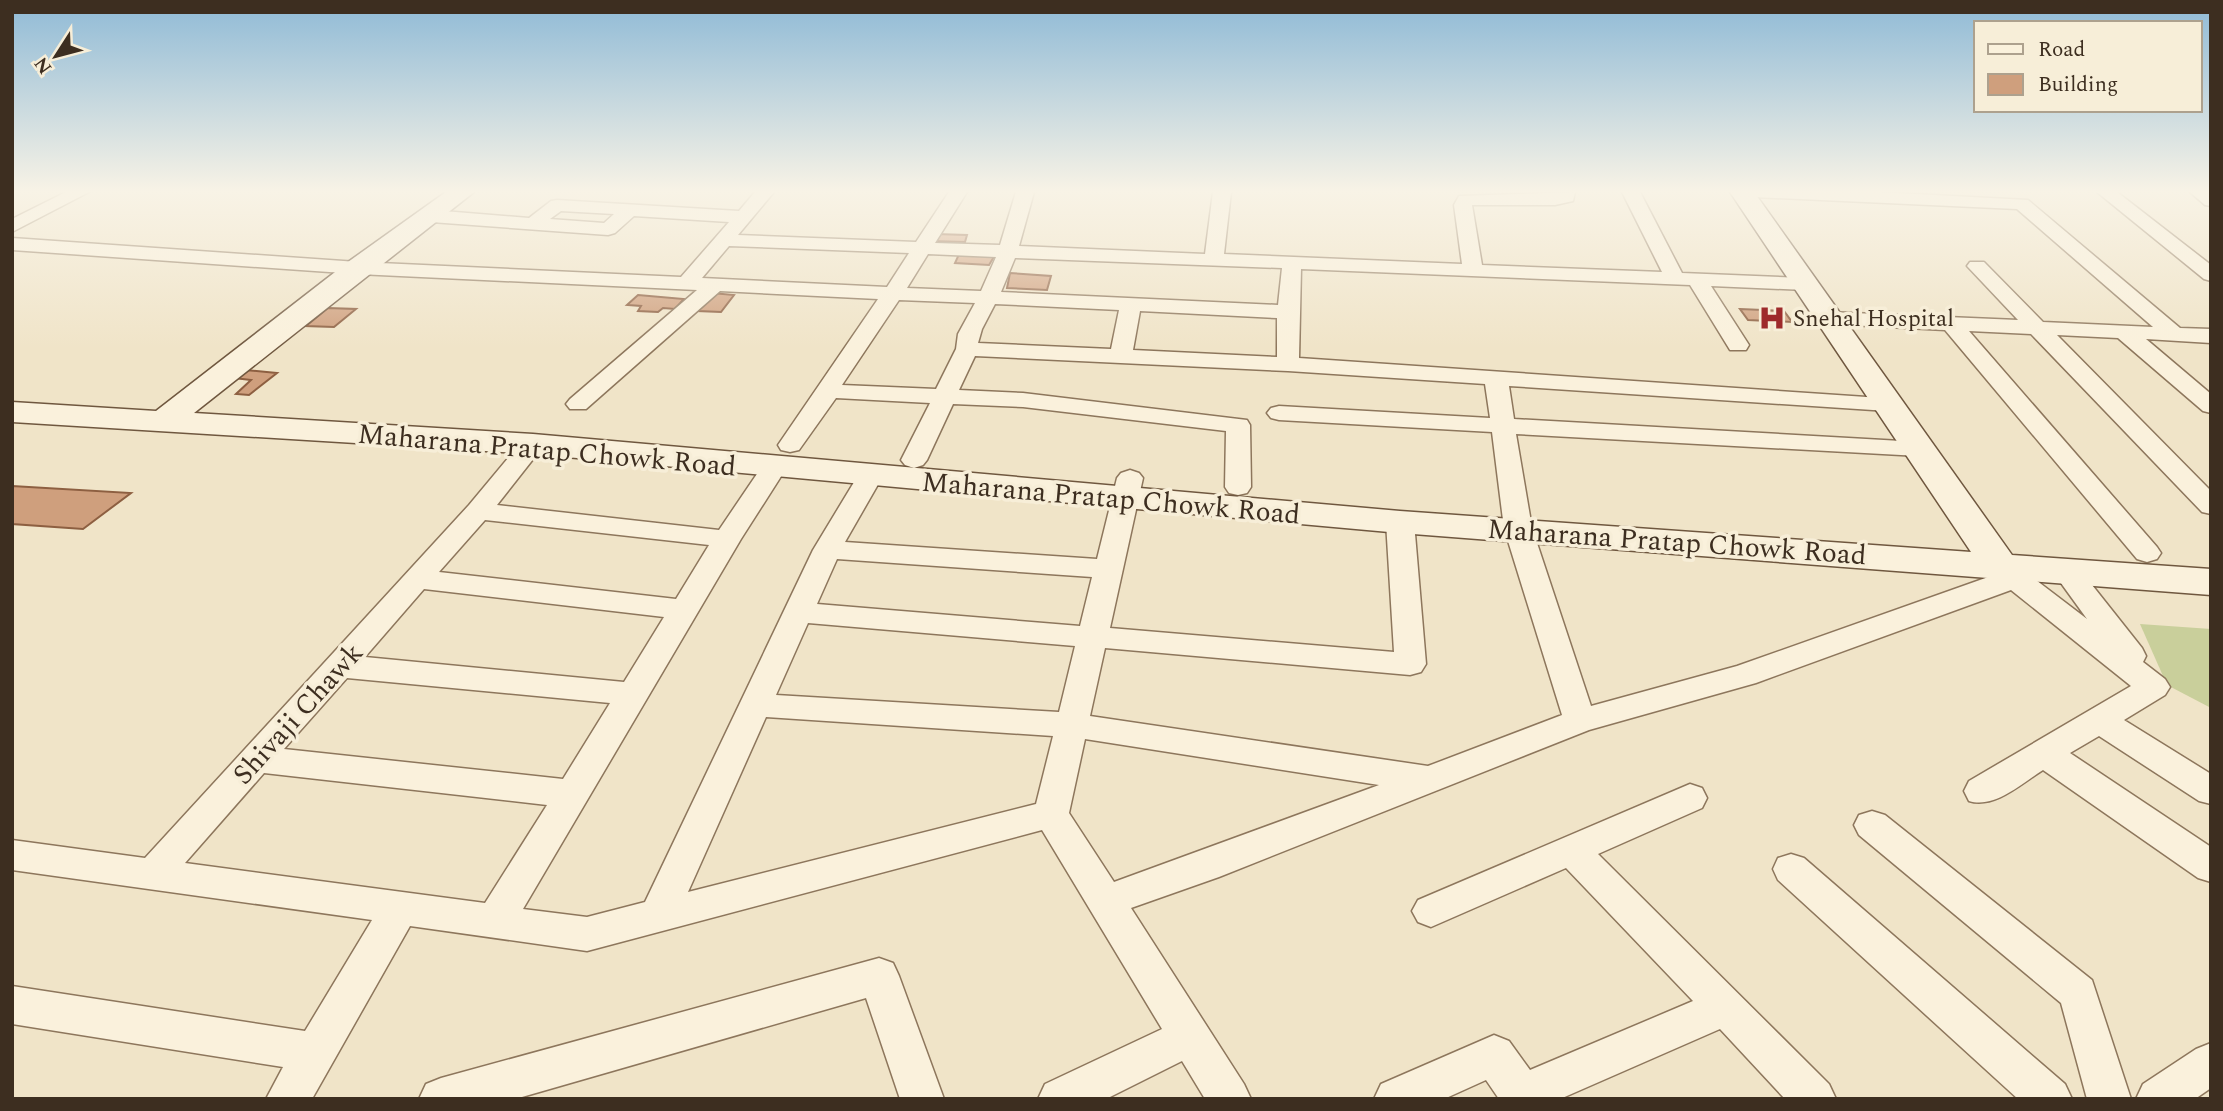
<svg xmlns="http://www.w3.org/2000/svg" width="2223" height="1111" font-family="Spectral,serif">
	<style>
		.green { fill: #c9cf9b }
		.building { fill: #cf9f7d; stroke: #8d5f41; stroke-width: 2 }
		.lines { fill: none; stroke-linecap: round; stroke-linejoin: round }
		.street-casing { stroke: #8d765c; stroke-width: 3 }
		.secondary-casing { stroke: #6f573f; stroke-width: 3 }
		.street { fill: #faf1dc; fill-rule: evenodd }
		.secondary { fill: #faf1dc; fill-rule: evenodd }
		.labels { text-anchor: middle; stroke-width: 7; stroke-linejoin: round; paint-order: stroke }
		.far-poi-label { font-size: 23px; fill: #3d2e20; stroke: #f7eed8; text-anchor: start }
		.street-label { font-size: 28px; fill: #3d2e20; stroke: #f7eed8 }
	</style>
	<rect width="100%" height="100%" fill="#f0e4c8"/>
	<path class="green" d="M2140 624 2211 629V708L2167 685Z"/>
	<path class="building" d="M936 234 967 235 965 242 931 241Z
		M960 252 995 255 989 265 955 263Z
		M1010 273 1051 276 1047 290 1007 288Z
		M712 293 734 295 721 312 698 311Z
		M638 295 684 299 675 309 663 308 658 312 638 311 641 306 627 305Z
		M328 308 356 309 334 327 306 326Z
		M1740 309 1784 311 1792 322 1748 320Z
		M245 370 277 373 249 395 236 394 251 380 234 378Z
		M12 486 131 493 83 529 12 524Z"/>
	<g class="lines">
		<g class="street-casing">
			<path id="street" d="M66 192H89L12 232V219Z
				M755 192H774L738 235 916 242 949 192H967L935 243 1000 245 1016 192H1034L1019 246 1205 254 1213 192H1231L1224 254 1462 264 1454 205 1459 196 1575 192 1573 201 1555 205H1472L1482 265 1662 272 1622 192H1640L1682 273 1805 278 1812 280 1815 284 1812 288 1805 290 1711 286 1749 345 1746 350H1730L1690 285 1301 269 1299 358 1896 399 1900 404 1896 409 1888 411 1509 386 1514 419 1919 442 1928 444 1931 449 1928 454 1919 456 1516 434 1532 528 1591 706 1737 666 1994 575 1987 567 1991 561 2001 558 2011 561 2087 619 2053 572 2057 566 2067 563 2077 566 2142 648 2146 656 2143 662 2165 679 2170 687 2165 695 2124 720 2211 774V804L2199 801 2099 736 2070 753 2211 847V882L2198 878 2043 770C2022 783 1995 809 1969 801L1964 791 1969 781 2131 686 2011 590 1756 683 1589 730 1219 877 1131 908 1244 1084 1251 1099H1205L1182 1061 1106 1099H1038L1045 1084 1162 1029 1042 830 587 951 410 926 312 1099H266L283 1067 12 1024V986L305 1031 372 920 12 870V840L145 858 469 505 524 439 533 437 542 439 545 444 497 505 719 530 765 462 774 459 783 462 787 467 741 539 523 909 587 917 645 902 813 550 862 469 871 466 880 469 884 474 845 542 1097 559 1117 478 1121 473 1130 470 1139 473 1143 478 1110 628 1394 652 1386 522 1390 516 1400 514 1410 516 1414 522 1426 664 1421 672 1410 675 1105 648 1090 716 1428 766 1562 715 1504 528 1492 432 1279 420 1271 418 1267 413 1271 408 1279 406 1490 418 1485 384 1288 371 975 356 959 390 1023 393 1247 420 1250 425 1251 487 1247 493 1238 495 1229 493 1225 487 1226 431 1023 407 953 404 927 460 923 465 914 468 905 465 901 460 930 403 836 398 799 450 790 452 781 450 778 445 878 299 720 291 586 409H570L566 404 570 399 697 290 358 274 12 250V238L358 262 681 277 729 222 634 216 615 233 608 235 431 222 422 216 431 210 529 218 551 201 557 200 739 211ZM561 211 614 214 604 223 550 219ZM729 246 909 253 887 287 702 278ZM928 254 996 257 981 291 907 288ZM1015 258 1282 268 1278 305 1001 292ZM899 300 975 303 958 334 956 349 936 389 842 385ZM995 304 1119 310 1111 349 978 343 982 329ZM1140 311 1277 318V357L1133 350ZM485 520 709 545 676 599 439 572ZM837 559 1092 577 1080 626 817 604ZM424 589 664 617 624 682 365 657ZM808 623 1075 646 1059 712 776 695ZM347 678 610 703 563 779 284 749ZM766 717 1053 736 1036 804 688 892ZM1085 739 1379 785 1114 882 1069 813ZM264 773 547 805 485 903 185 863Z
				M1745 192H1878L2028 200 2180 328 2211 329V343L2146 339 2211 394V413L2203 411 2118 338 2057 335 2211 491V514L2202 512 2031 334 1969 331 2157 547 2161 553 2157 559 2147 562 2137 559 1945 330 1829 324 1821 323 1818 318 1821 313 1829 312 2018 320 1967 266 1970 262H1984L2043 322 2153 327 2017 209 1754 197Z
				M2097 192H2117L2211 265V281L2204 279Z
				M2190 192H2211V206L2205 205Z
				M1690 784 1702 788 1707 798 1702 808 1598 854 1829 1084 1836 1099H1785L1720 1029 1560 1099H1499L1486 1080 1444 1099H1374L1381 1084 1494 1035 1509 1041 1530 1070 1693 1001 1566 868 1431 927 1418 922 1412 911 1418 900Z
				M1872 811 1885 815 2092 980 2131 1099H2087L2061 1003 1859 835 1854 825 1859 815Z
				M1791 854 1804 858 2065 1084 2072 1099H2018L1778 880 1773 869 1778 858Z
				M879 958 893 963 899 976 944 1099H900L866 998 515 1099H419L426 1084 441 1078Z
				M2211 1043V1088L2195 1099H2136L2143 1084 2196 1049Z"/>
		</g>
		<g class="secondary-casing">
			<path id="secondary" d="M446 192H474L194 413 533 434 1400 511 1971 552 1730 192H1754L2012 555 2211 569V595L1400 533 533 454 12 422V402L156 411 348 262Z"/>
		</g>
		<use href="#street" class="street"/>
		<use href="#secondary" class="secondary"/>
	</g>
	<linearGradient id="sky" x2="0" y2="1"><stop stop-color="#8fbad6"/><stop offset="0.55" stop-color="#f8f3e6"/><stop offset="1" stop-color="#f8f3e6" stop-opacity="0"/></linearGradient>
	<rect width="2223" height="348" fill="url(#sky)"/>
	<defs>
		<g id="hospital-bare" transform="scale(2.1)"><path d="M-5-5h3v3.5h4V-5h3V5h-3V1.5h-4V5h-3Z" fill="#9e2a2b" stroke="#f7eed8" stroke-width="2.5" paint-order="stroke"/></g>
	</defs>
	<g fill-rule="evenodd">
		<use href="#hospital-bare" x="1772" y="318"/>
	</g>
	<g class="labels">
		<g class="far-poi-label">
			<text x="1793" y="326">Snehal Hospital</text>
		</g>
		<g class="street-label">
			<text transform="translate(547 449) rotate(5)" y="10">Maharana Pratap Chowk Road</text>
			<text transform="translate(1111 497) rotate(5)" y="10">Maharana Pratap Chowk Road</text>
			<text transform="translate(1677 541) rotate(4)" y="10">Maharana Pratap Chowk Road</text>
			<text transform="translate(297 713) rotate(-48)" y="10">Shivaji Chawk</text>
		</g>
	</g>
	<rect width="2223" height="1111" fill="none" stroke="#3d2e20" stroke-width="28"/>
	<rect x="1974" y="21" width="228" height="91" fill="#f7eed8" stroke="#ada18e" stroke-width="2"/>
	<rect x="1988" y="44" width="35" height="10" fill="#faf1dc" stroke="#ada18e" stroke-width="2"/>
	<text x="2038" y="56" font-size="21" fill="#3d2e20">Road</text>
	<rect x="1988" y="74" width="35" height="21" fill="#cf9f7d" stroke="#ada18e" stroke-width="2"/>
	<text x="2038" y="91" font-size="21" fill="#3d2e20">Building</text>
	<g transform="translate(56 56) rotate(234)" stroke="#f7eed8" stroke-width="5" paint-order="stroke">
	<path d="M0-5L12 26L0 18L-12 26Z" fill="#3d2e20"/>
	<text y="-10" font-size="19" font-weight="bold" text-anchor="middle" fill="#3d2e20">N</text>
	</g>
</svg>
